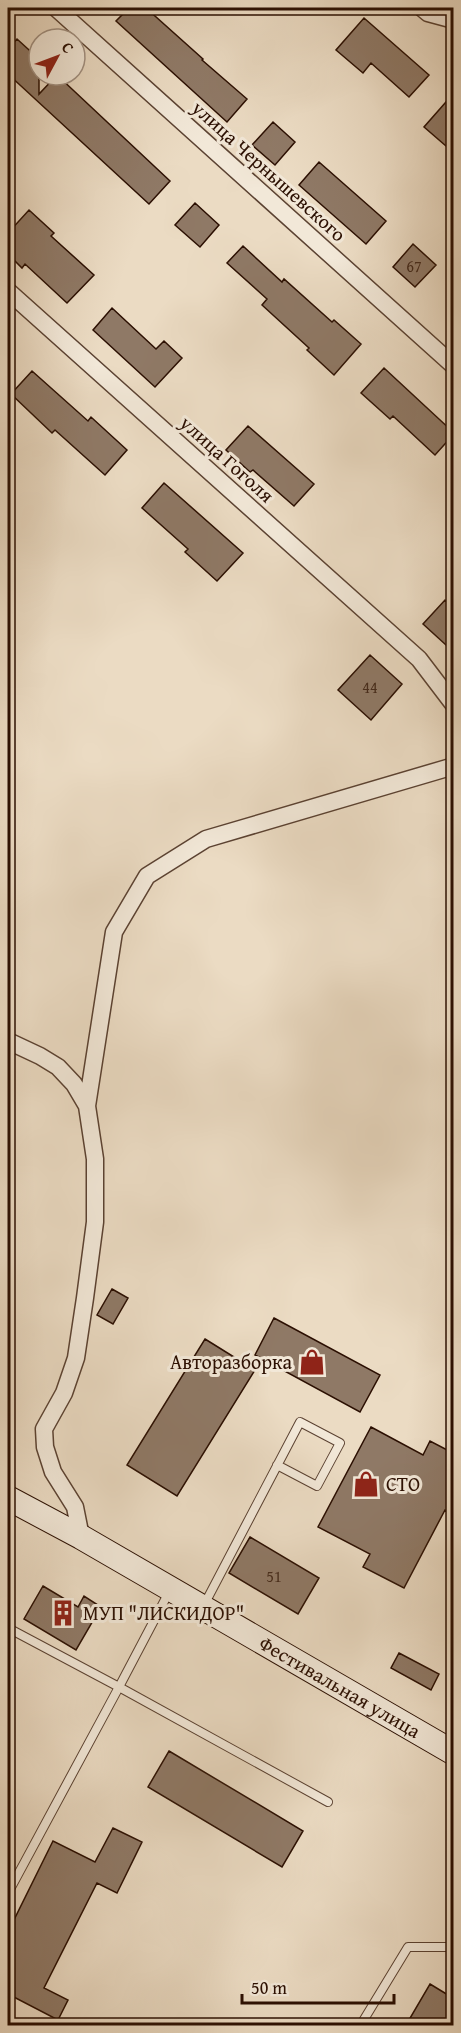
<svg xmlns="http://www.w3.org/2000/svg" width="461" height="2033" font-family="'Gentium Book Plus',serif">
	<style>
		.building { fill: #8f7966; stroke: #2b0f02; stroke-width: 1.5 }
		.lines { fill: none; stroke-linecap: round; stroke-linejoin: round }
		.lane-casing { stroke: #5b4232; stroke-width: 10 }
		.street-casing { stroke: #5b4232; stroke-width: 19 }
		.secondary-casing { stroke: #2b0f02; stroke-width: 26 }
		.lane { stroke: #f2e8d8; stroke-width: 8 }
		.street { stroke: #f2e8d8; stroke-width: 16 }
		.secondary { stroke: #f2e8d8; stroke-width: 24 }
		.labels { text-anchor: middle; stroke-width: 6; stroke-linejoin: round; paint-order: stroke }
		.number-label { font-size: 16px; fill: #442a1b }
		.street-label { font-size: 20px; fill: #2b0f02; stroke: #f2e8d8 }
		.poi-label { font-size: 20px; fill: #2b0f02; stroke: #f2e8d8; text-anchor: start }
	</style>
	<rect width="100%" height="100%" fill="#ebdbc3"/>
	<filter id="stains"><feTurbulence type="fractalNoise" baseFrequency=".00333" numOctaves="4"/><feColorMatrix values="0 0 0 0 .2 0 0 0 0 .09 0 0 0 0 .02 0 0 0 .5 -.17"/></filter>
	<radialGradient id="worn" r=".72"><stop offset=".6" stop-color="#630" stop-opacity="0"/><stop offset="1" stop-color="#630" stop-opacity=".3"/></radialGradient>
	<path class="building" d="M129 8H146L203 59 202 60 247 99 227 122 116 21Z
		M364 18 429 75 409 97 371 63 363 73 336 50Z
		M17 39 39 59V94L57 75 170 181 149 204 8 74V49Z
		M453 94V138L446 146 424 127Z
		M273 122 295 142 275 165 252 145Z
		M319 162 386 221 366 244 299 185Z
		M195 203 219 225 200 247 175 225Z
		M29 210 54 233 51 236 94 275 67 303 25 264 22 268 8 254V233Z
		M413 244 436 265 415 287 393 267Z
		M243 246 282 282 284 279 332 322 334 320 361 344 334 375 307 350 309 348 262 305 267 299 227 263Z
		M112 308 156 349 164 341 182 358 155 387 93 330Z
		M384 368 453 432V435L435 455 393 416 390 419 361 393Z
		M32 371 88 421 91 417 127 450 105 475 55 430 52 433 11 394Z
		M248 426 314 484 294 506 253 470 250 472 226 450Z
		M164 483 243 553 217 581 185 552 188 549 142 508Z
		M445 600 453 608V637L446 645 423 624Z
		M370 655 402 684 371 720 338 690Z
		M112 1289 128 1298 113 1324 97 1315Z
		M274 1318 380 1375 360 1412 255 1355Z
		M205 1339 255 1370 177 1496 127 1465Z
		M371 1427 423 1455 430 1441 453 1453V1515L445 1510 404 1588 363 1567 370 1554 318 1527Z
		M250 1537 319 1578 298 1614 229 1573Z
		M43 1586 78 1607 84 1596 101 1607 76 1650 24 1619Z
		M399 1653 439 1674 431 1690 391 1668Z
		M169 1751 303 1831 282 1867 148 1787Z
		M113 1828 142 1842 117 1893 97 1883 44 1988 68 2000 58 2020 8 1994V1932L53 1841 95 1862Z
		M430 1984 453 1998V2025H406Z"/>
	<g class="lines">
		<g class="lane-casing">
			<path id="lane" d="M169 1592 119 1687 328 1802
				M203 1607 300 1422 340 1443 317 1486 277 1465
				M8 1628 119 1687 8 1893
				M360 2026 408 1947H454"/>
		</g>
		<g class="street-casing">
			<path id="street" d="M56 8 454 366
				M422 8 428 13 454 20
				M8 291 419 659 454 705
				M8 1041 40 1056 58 1067 74 1084 87 1106 95 1159V1222L85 1298 76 1358 64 1393 44 1429 45 1447 53 1472 75 1507 81 1537
				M87 1106 114 932 147 876 206 839 454 766"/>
		</g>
		<g class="secondary-casing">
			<g id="secondary">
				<path id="s1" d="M8 1498 81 1537 454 1753"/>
			</g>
		</g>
		<use href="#lane" class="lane"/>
		<use href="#street" class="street"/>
		<use href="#secondary" class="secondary"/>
	</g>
	<defs>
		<g id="shop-bare" transform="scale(2.07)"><path d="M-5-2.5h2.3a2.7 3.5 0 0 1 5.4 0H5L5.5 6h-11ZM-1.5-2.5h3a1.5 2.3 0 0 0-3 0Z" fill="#8f2418" stroke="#f2e8d8" stroke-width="2.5" paint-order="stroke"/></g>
		<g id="building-bare" transform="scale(2.07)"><path d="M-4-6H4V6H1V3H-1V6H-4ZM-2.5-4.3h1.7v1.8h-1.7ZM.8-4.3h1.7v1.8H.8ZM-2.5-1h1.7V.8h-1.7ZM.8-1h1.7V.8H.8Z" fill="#8f2418" stroke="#f2e8d8" stroke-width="2.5" paint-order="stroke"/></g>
	</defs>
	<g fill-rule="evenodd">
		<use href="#shop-bare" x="312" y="1362"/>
		<use href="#shop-bare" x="366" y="1484"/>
		<use href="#building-bare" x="63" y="1613"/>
	</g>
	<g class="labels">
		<g class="number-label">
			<text x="414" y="272">67</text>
			<text x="370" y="693">44</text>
			<text x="274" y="1582">51</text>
		</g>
		<g class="street-label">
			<text transform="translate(269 171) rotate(42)" y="7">улица Чернышевского</text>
			<text transform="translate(227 459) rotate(42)" y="7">улица Гоголя</text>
			<text dy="7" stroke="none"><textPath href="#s1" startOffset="382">Фестивальная улица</textPath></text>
		</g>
		<g class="poi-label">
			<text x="292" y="1369" text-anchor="end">Авторазборка</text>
			<text x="386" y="1491">СТО</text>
			<text x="83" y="1620">МУП "ЛИСКИДОР"</text>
		</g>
	</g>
	<rect width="461" height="2033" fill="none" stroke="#ebdbc3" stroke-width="30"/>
	<rect x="9" y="9" width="443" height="2015" fill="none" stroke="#2b0f02" stroke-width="3"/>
	<rect x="15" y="15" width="431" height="2003" fill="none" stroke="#2b0f02" stroke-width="1.5"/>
	<g transform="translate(57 57) rotate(49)"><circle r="28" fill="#f2e8d8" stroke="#a29182" stroke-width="1.5"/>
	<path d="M0-4.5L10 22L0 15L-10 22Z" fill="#8f2418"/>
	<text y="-9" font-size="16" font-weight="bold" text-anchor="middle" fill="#2b0f02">С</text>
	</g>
	<path d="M242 1994v9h152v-9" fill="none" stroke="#2b0f02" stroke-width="3"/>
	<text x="251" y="1994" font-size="18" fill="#2b0f02" stroke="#f2e8d8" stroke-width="4.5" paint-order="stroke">50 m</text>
	<rect width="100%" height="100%" filter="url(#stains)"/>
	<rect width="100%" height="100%" fill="url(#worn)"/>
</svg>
